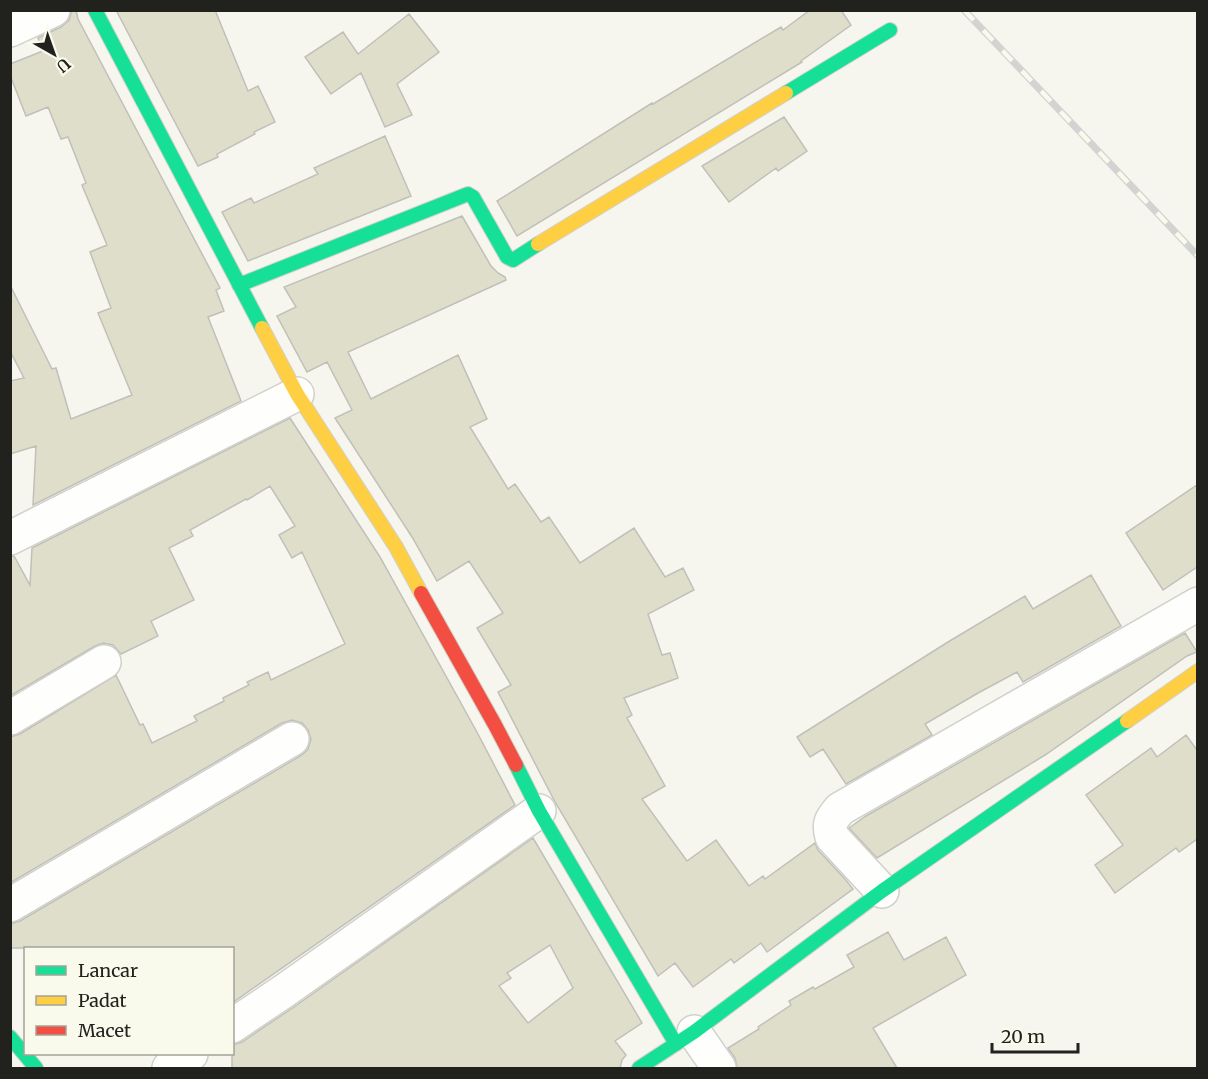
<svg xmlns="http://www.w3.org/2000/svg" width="1208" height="1079" font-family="Merriweather,serif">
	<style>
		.building { fill: #dfdecb; stroke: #c0c0ba; stroke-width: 1.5; fill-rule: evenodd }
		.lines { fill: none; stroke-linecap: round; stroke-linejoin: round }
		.street-casing { stroke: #d1d1cb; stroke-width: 36 }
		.fast-casing { stroke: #d1d1cb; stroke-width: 16 }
		.slow-casing { stroke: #d1d1cb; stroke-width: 16 }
		.jam-casing { stroke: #d1d1cb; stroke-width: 16 }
		.street { stroke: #fefefd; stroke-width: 33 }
		.fast { stroke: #16e098; stroke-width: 14 }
		.slow { stroke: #ffcf43; stroke-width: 14 }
		.jam { stroke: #f24e42; stroke-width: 14 }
		.rail-casing { stroke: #d3d3d1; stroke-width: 7 }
		.rail { stroke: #f9f9ec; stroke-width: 4.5; stroke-dasharray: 14; stroke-linecap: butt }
	</style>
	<rect width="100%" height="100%" fill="#f6f6ef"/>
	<path class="building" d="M72 10H76L78 19 220 288 216 290 224 311 208 317 241 401 33 505 36 446 10 454V381L24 378 10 351V285L52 369 56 368 71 419 132 395 98 313 111 308 90 252 107 245 82 185 86 183 68 137 61 139 48 107 26 116 10 75V64L43 51 38 38 61 27 69 20Z
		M116 10H215L248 91 258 86 275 122 254 132 255 134 217 154 218 157 198 166Z
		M810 10H841L851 25 801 61 802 62 517 236 497 201 652 103 653 104 781 27 783 30Z
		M409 14 439 52 397 84 412 115 385 127 361 73 331 94 305 57 343 32 358 54Z
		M784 117 807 151 778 171 776 168 729 202 702 166Z
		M385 136 411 196 248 261 222 212 251 198 254 203 318 174 314 168Z
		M462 216 491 266 498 273 505 277 506 280 348 352 371 399 458 355 487 419 470 427 508 489 515 484 541 522 549 517 580 563 634 528 665 577 683 568 694 590 648 614 662 655 670 653 678 678 624 698 632 715 627 718 665 786 642 799 687 861 716 840 749 886 763 876 765 879 815 843 818 850 845 879 853 889 767 952 761 943 734 963 731 959 693 987 675 963 658 976 555 802 498 692 511 685 477 628 503 613 469 561 437 581 412 537 335 418 352 410 327 362 307 372 277 316 296 307 284 287Z
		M290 418 380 557 478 734 515 805 232 1003V948H10V924L20 921 302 755 308 749 311 739 308 730 302 723 292 720 282 723 10 883V737L20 734 116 675 140 725 143 724 152 743 197 721 194 716 224 701 223 698 249 685 247 682 268 672 271 680 345 644 302 552 292 558 279 535 295 526 270 486 247 500 246 499 190 530 193 536 169 548 194 600 151 621 158 636 121 654 113 645 103 643 95 646 10 696V556H14L30 585 32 548Z
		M1197 485V567L1163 590 1126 533Z
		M1091 575 1121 626 1023 682 1017 672 978 693 925 724 932 735 846 784 823 749 810 757 797 737 948 642 1025 596 1033 609Z
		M1185 633 1197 652 1187 656 1045 755 877 858 849 828 866 816Z
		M1186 735 1197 750V839L1179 852 1176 848 1115 893 1095 865 1123 845 1086 795 1151 748 1157 757Z
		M533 838 642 1023 615 1041 626 1055 622 1060 620 1068H232V1045L242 1042 294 1007ZM550 945 573 988 528 1023 499 986 511 978 507 973Z
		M888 932 904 960 946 937 966 975 873 1028 897 1068H737L735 1058 728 1048 759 1029 758 1027 791 1005 789 1001 813 987 815 989 854 967 847 955Z"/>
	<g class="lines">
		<g class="street-casing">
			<path id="street" d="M10 30 53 10
				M10 538 297 394
				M10 718 104 662
				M882 891 832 837C828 823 831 820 840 809L1198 604
				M10 905 292 739
				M232 1026 284 991 539 811
				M694 1032 719 1068
				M169 1068 191 1054"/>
		</g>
		<g class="fast-casing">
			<path id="fast" d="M95 10 262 328
				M786 93 890 30
				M239 285 468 194 473 197 507 257 513 260 538 244
				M516 765 539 811 676 1044
				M10 1037 36 1068
				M639 1068 694 1032 882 891 1127 721"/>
		</g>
		<g class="slow-casing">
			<path id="slow" d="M538 244 786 93
				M262 328 297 394 396 547 421 593
				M1127 721 1198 671"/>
		</g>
		<g class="jam-casing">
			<path id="jam" d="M421 593 495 725 516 765"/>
		</g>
		<use href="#street" class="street"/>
		<use href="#fast" class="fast"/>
		<use href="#slow" class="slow"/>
		<use href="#jam" class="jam"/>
		<g class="rail-casing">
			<path id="rail" d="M964 10 1198 256"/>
		</g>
		<use href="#rail" class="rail"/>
	</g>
	<rect width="1208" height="1079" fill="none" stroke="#21211d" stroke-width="24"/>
	<rect x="24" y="947" width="210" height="108" fill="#f9f9ec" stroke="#a3a399" stroke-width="1.5"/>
	<rect x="36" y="966" width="30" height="9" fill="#16e098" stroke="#a3a399" stroke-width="1.5"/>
	<text x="78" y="977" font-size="18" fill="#21211d">Lancar</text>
	<rect x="36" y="996" width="30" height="9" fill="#ffcf43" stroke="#a3a399" stroke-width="1.5"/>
	<text x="78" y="1007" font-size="18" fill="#21211d">Padat</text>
	<rect x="36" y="1026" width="30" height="9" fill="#f24e42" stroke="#a3a399" stroke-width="1.5"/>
	<text x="78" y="1037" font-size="18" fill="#21211d">Macet</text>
	<g transform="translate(54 54) rotate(140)" stroke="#f9f9ec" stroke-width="4.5" paint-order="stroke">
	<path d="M0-4.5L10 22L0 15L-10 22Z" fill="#21211d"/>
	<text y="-9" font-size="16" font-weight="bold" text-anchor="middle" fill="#21211d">U</text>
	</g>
	<path d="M992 1043v9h86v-9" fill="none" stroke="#21211d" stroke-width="3"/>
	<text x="1001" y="1043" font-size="18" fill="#21211d" stroke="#f9f9ec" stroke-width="4.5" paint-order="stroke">20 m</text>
</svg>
